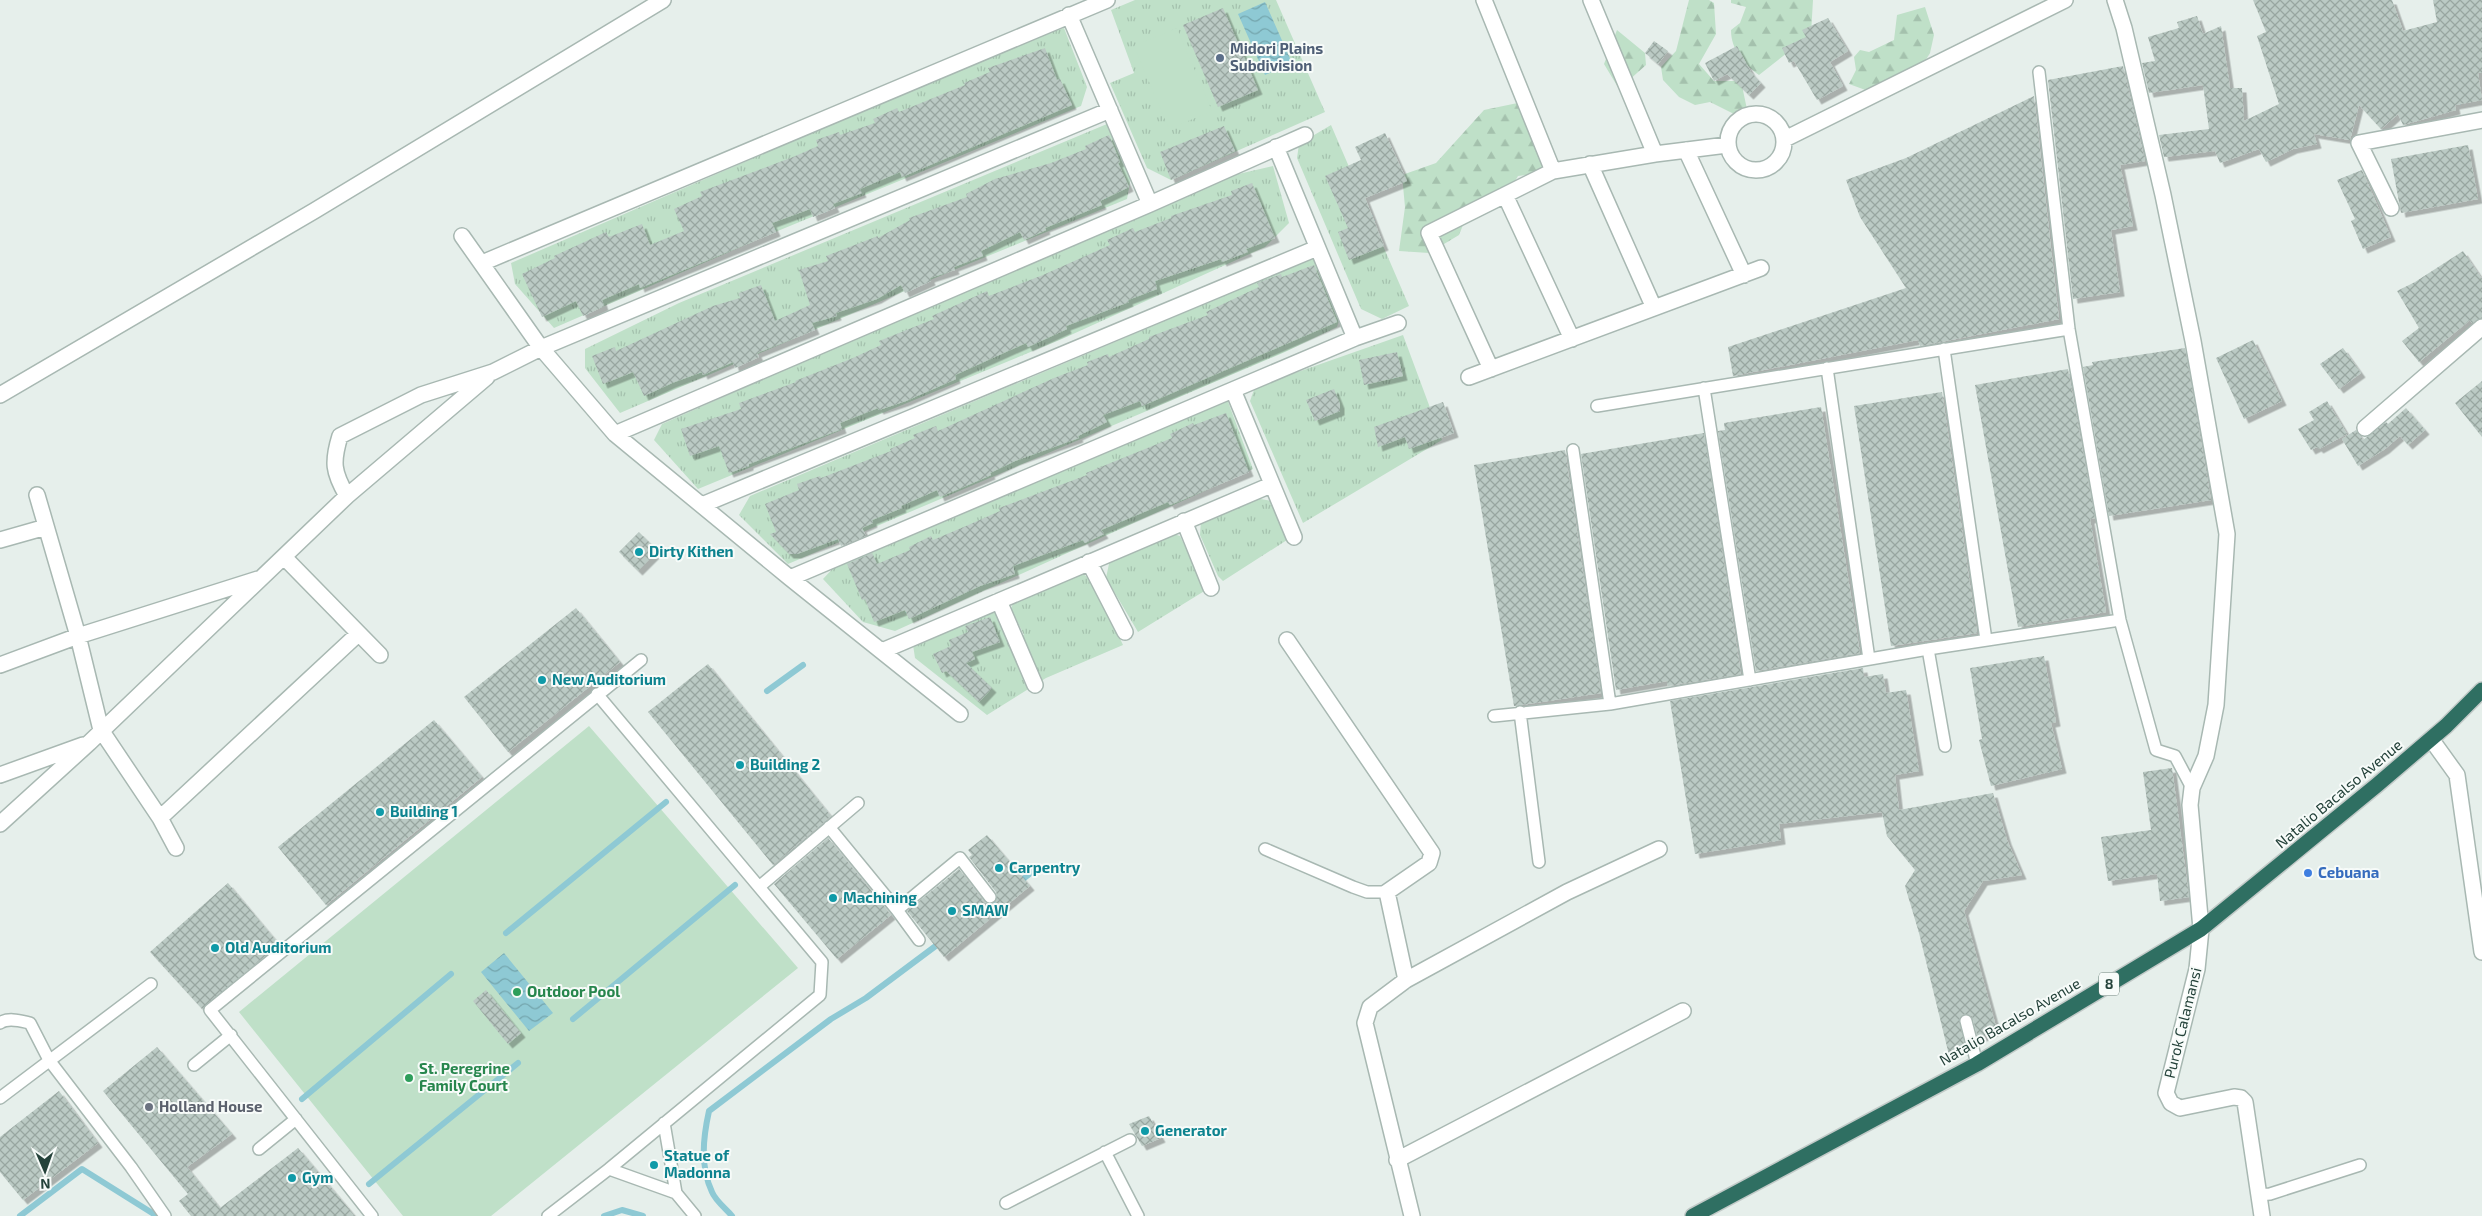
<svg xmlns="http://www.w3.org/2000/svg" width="2482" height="1216" font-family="'Exo 2',sans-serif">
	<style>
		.grass { fill: url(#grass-tufts) }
		.forest { fill: url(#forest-firs) }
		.park { fill: #bfe0c8 }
		.water { fill: url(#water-waves) }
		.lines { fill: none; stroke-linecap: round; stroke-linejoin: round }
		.stream { stroke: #8ec9d4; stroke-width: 6 }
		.building { fill: url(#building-cross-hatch); filter: url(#shadow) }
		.lane-casing { stroke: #a8b8b2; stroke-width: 14 }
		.street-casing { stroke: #a8b8b2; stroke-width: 18 }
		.highway-casing { stroke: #c2cac8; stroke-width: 18 }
		.lane { stroke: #fff; stroke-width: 11 }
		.street { stroke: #fff; stroke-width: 15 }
		.highway { stroke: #2f6f62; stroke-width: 15 }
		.service-dot { fill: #5c6f8a; stroke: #f7fbf9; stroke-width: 2 }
		.culture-dot { fill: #0f9aa8; stroke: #f7fbf9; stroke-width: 2 }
		.shop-dot { fill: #3f7fe0; stroke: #f7fbf9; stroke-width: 2 }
		.leisure-dot { fill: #2e9e5b; stroke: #f7fbf9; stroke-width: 2 }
		.worship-dot { fill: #6b7280; stroke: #f7fbf9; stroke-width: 2 }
		.labels { text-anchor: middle; stroke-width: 4; stroke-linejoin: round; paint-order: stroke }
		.shield { fill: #f7fbf9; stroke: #637a73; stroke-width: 1 }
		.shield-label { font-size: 14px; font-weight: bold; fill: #24423a }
		.service-label { font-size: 15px; font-weight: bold; fill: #4e5e75; stroke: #f7fbf9; text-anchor: start }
		.culture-label { font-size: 15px; font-weight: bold; fill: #0d838f; stroke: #f7fbf9; text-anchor: start }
		.street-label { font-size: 15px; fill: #24423a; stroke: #f7fbf9 }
		.shop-label { font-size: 15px; font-weight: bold; fill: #366cbe; stroke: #f7fbf9; text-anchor: start }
		.leisure-label { font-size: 15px; font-weight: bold; fill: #27864d; stroke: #f7fbf9; text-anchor: start }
		.worship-label { font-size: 15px; font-weight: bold; fill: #5b616d; stroke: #f7fbf9; text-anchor: start }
	</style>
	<defs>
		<pattern id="grass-tufts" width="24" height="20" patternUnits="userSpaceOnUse" patternTransform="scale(1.25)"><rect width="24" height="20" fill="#bfe0c8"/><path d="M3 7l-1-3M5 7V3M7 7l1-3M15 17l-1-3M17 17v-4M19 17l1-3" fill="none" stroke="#a4c1ad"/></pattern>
		<pattern id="forest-firs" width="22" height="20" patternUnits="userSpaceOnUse" patternTransform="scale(1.25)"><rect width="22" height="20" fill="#bfe0c8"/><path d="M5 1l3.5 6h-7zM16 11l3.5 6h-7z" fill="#a4c1ad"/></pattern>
		<pattern id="water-waves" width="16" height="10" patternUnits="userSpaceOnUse" patternTransform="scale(1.25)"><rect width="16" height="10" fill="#8ec9d4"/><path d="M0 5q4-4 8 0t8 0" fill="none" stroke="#74a5ad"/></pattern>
		<pattern id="building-cross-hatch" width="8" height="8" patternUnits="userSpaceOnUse" patternTransform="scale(1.25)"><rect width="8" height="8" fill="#bbcac4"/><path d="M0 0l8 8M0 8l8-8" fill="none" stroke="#98a6a0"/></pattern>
		<filter id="shadow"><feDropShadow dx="4.5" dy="4.5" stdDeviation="0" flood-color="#0004"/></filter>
	</defs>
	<rect width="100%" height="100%" fill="#e6efeb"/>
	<path class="grass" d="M1135 0H1276L1325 112 1171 180 1147 168 1110 83 1134 73 1111 10Z
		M1064 28 1087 87 1081 106 768 235 554 328 515 284 511 263 1026 40Z
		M1107 124 1131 177 1127 199 949 272 620 413 585 368V349L679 303Z
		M1331 125 1409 306 1382 319 1361 309 1297 158 1299 144Z
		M1273 166 1289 223 1265 247 1062 339 698 489 654 440 662 424 1221 178Z
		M1316 257 1340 317 1337 327 1285 352 788 564 739 515 750 496Z
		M1403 335 1442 440 1303 523 1250 401 1255 387Z
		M1227 399 1253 469 895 631 863 622 823 579 837 564Z
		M1249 497 1272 501 1287 540 1223 581 1218 576 1200 535 1201 520Z
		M1167 532 1180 536 1206 590 1138 632 1106 578 1110 559Z
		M1080 572 1093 581 1123 645 1046 678 987 715 915 658 912 638 993 608 1011 640 1024 635 1011 609 1014 600Z"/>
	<path class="forest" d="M1689 0H1709L1714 3 1716 34 1699 64 1714 81H1741L1748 114 1738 116 1710 102 1695 105 1679 97 1663 80 1661 67 1676 51Z
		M1731 0H1813L1811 34 1759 75C1744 64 1731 50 1731 30L1740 23 1746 7 1731 3Z
		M1925 7 1934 35 1930 53 1915 77 1871 92 1849 84 1856 70 1854 57 1860 50 1869 52 1894 40 1897 15Z
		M1617 30 1645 53 1646 65 1619 89 1604 64Z
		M1532 100 1545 173 1518 176 1499 208 1468 212 1459 235 1429 253 1399 251 1405 207 1402 175 1436 163 1484 110Z"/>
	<path class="park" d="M1177 28 1212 111 1169 129 1134 46Z
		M589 726 798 968 491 1216H403L239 1012Z"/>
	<path class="water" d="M1265 2 1292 63 1265 75 1238 14Z
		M504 953 553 1013 529 1031 481 972Z"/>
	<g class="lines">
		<path class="stream" d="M767 691 803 665
			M1018 883 1036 869
			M985 909 1002 895
			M506 933 666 802
			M573 1019 735 885
			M302 1099 451 974
			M369 1184 518 1063
			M20 1216 82 1169 157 1216
			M604 1216 622 1210 643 1216
			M732 1216C726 1209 715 1200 712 1192 700 1166 703 1138 709 1111L831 1019 866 998 941 942"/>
	</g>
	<path class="building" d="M2253 0H2392L2403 31 2437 22 2433 0H2482V73H2478L2482 100 2455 105 2456 110 2403 125 2398 114 2381 129 2359 105 2350 140 2314 134 2317 144 2293 149 2266 162 2259 149 2220 163 2215 151 2164 157 2159 135 2209 129 2203 85 2149 93 2142 63 2155 61 2148 37 2179 28 2177 22 2197 16 2203 34 2221 26 2230 88H2242L2244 121 2279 104 2257 36 2266 32Z
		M1223 8 1258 90 1218 107 1183 25Z
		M1828 18 1848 51 1830 62 1843 86 1817 100 1794 61 1789 63 1782 48 1806 37 1802 30Z
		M1654 41 1668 51 1658 64 1645 53Z
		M1737 46 1751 72 1761 83 1749 95 1727 74 1714 81 1705 63Z
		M1045 48 1057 80 1060 79 1072 105 902 177 900 172 860 189 862 193 833 204 835 208 813 217 810 209 772 223 776 232 640 288 639 284 602 300 604 306 583 316 576 301 542 317 522 274 555 258 554 256 606 232 609 237 642 224 650 245 684 231 674 209 702 196 700 192 793 157 818 146 816 140 839 132 840 135 875 123 873 119 897 108 899 112 965 85 964 83 990 72 988 68Z
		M2123 66 2145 161 2120 165 2133 226 2111 230 2120 292 2073 299 2048 80Z
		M2034 96 2059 319 1920 346 1918 340 1733 376 1728 347 1906 288 1860 217 1846 180 1906 158Z
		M1224 126 1235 151 1171 180 1160 152Z
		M1385 133 1407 181 1365 198 1384 246 1349 260 1338 232 1348 228 1325 176 1361 160 1355 147Z
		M1109 135 1120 162 1118 163 1129 187 1100 201 1102 205 1045 228 1046 230 1024 240 1020 232 981 251 983 256 954 267 955 270 930 278 931 281 905 293 901 285 877 299 836 313 837 316 812 323 815 330 757 353 759 357 735 368 733 362 703 375 702 372 672 383 644 396 633 372 603 384 592 356 615 347 616 351 713 306 740 298 739 293 761 285 775 321 810 305 799 270 828 261 826 256 878 236V238L910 220 909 218 967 197 966 194 995 179 1051 163 1086 149 1085 146Z
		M2468 145 2478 199 2401 213 2391 159Z
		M2362 170 2391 237 2363 249 2351 221 2355 219 2337 180Z
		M1252 183 1275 238 1246 249 1248 252 1222 262 1221 259 1155 281 1157 289 1128 300 1129 302 1066 326 1067 329 1028 347 1026 343 955 375 956 379 906 401 879 410 878 408 840 423 842 429 749 464V466L729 473 719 446 690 456 681 429 741 409 739 403 796 382 795 381 853 358 881 345 879 341 934 319 932 316 987 291 989 296 1043 275 1110 245 1107 240 1133 228 1135 232 1171 218V216L1232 195 1231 191Z
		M2463 251 2482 279V318L2472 323 2470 320 2419 362 2402 341 2419 328 2397 291 2415 282Z
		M1314 265 1337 322 1142 406 1140 401 1103 415 1107 422 1078 436 1079 438 1015 461 990 473 991 475 982 479 940 497 937 490 901 506 902 508 872 520 873 523 862 528 866 536 841 546 838 539 797 554H789L770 534 776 532 765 504 799 490 797 484 820 476 821 478 891 451 890 449 915 438 913 435 936 426 938 431 1054 378 1088 365 1087 362 1108 354 1109 357 1149 339V337L1208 315 1206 312 1259 287 1257 283 1281 274 1282 277Z
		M2253 340 2282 401 2244 419 2216 358Z
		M2185 348 2211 500 2109 516 2083 367 2093 365 2092 362Z
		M2343 348 2361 373 2339 389 2320 364Z
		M1397 352 1403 376 1364 385 1359 360Z
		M2068 369 2095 518 2090 519 2106 612 2018 627 1975 385Z
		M2482 381V437L2455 403Z
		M1334 389 1340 404V411L1315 421 1306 400Z
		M1942 392 1977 633 1891 646 1854 406Z
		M2327 401 2347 434 2319 449 2317 447 2311 450 2298 429 2314 420 2309 412Z
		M1443 402 1454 433 1409 449 1405 437 1378 447 1374 427Z
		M1821 407 1860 653 1756 671 1718 431 1725 430 1724 423Z
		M2406 408 2425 430 2408 445 2400 436 2385 449 2358 466 2342 439 2356 430 2363 440 2386 422 2388 424Z
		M1226 413 1249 472 1170 505 1168 502 1101 530 1104 534 1085 543 1083 540 1013 566 1015 574 980 586 909 619 905 610 874 622 865 599 862 600 847 564 872 553 877 564 910 550 909 547 931 536 933 540 966 526 1000 511 999 508 1087 475 1086 473 1172 438 1170 434 1193 423 1194 425Z
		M1704 433 1741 674 1668 686 1667 681 1616 690 1581 454Z
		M1565 450 1601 693 1514 706 1474 465Z
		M639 532 658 551 638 571 619 552Z
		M576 608 620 662 508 752 464 697Z
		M990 617 1000 642 972 652 975 659 966 663 992 688 979 702 946 671 942 673 933 654 951 646 949 640 968 632 965 626Z
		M2044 656 2056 722 2051 723 2062 769 1991 786 1979 740 1982 739 1970 668Z
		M708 664 831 816 773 865 648 712Z
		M1863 668 1864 677 1883 674 1886 693 1906 690 1919 771 1895 775 1899 810 1993 793 2007 840 2022 875 1983 881 1964 911 1997 1030 1978 1039 1972 1016 1964 1014 1959 1022 1965 1046 1949 1055 1919 933 1905 886 1915 870 1887 836 1882 812 1779 824 1781 840 1695 854 1670 701Z
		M434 720 482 777 326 905 278 847Z
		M2172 768 2189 897 2160 901 2157 874 2108 881 2101 837 2151 830 2143 772Z
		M987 835 1030 886 944 957 907 911 959 869 984 902 990 904 995 903 997 896 996 892 969 857 972 855 968 850Z
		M828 838 891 915 837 959 774 884Z
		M228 883 279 944 202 1009 150 952Z
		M486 990 521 1033 508 1044 473 1001Z
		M157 1047 232 1134 187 1167 220 1208 298 1148 355 1216H191L179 1201 188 1194 103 1091Z
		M59 1091 98 1143 23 1200 0 1172V1137Z
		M1149 1116 1161 1138 1142 1146 1129 1124Z"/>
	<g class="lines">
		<g class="lane-casing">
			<path id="lane" d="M2039 72 2069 329 2120 620 2156 750 2175 756 2192 788
				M1944 349 1986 640
				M1827 368 1869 659
				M1704 388 1750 680
				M1597 406 2069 329
				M1573 450 1610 704
				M1928 649 1945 746
				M1520 712 1539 862
				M1494 716 1610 704 1928 649 2120 620
				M829 827 897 910 960 858 990 897
				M1265 849 1353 887 1367 892H1387
				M759 887 858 803
				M897 910 919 940
				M1966 1021 1977 1064
				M0 1023C8 1017 21 1021 30 1023L49 1060 131 1167 165 1216
				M194 1065 231 1035
				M0 1098 151 984
				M259 1149 296 1119
				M1105 1152 1138 1216
				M609 1169 676 1193 664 1123
				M676 1193 695 1216
				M2258 1195 2270 1194 2360 1165
				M1006 1203 1130 1140
				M372 1216 210 1010 641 660
				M548 1216 609 1169 820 995 822 962 597 694"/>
		</g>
		<g class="street-casing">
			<path id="street" d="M1484 0 1553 171
				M1591 0 1655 154
				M2115 0 2124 28 2163 195 2193 341 2227 534 2216 705 2206 756 2192 788 2190 805 2201 929 2197 969 2166 1093 2171 1103 2180 1108 2234 1097 2241 1098 2245 1102 2262 1216
				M1069 15 1150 204
				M1728 142a28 28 0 1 1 56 0a28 28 0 1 1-56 0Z
				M1785 139 2065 0
				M1276 147 1355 338
				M1686 150 1744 275
				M1590 164 1654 308
				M1505 195 1572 339
				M2391 208 2359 143 2482 120
				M462 236 541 348 615 434 790 578 960 714
				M482 263 1107 0
				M1491 369 1429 233 1553 171 1655 154 1727 145
				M1469 377 1761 268
				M1233 390 1294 537
				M0 395 314 211 663 0
				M2365 428 2482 327
				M615 434 1150 204 1305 135
				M37 495 78 636 101 730 160 818 176 848
				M347 496C333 472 332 462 340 436L421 395 493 372 541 348 1110 110
				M702 505 1317 248
				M1184 521 1211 588
				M0 540 46 527
				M284 557 380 655
				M1089 562 1125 632
				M790 578 1355 338 1398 323
				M999 601 1035 685
				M1287 640 1432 853 1429 863 1387 892 1406 980
				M882 651 1271 485
				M0 665 78 636 258 579
				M2431 739 2457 775 2482 952
				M0 775 83 745
				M160 818 358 634
				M0 824 89 743 347 496 487 377
				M1397 1160 1683 1011
				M1412 1216 1365 1023 1370 1007 1406 980 1567 892 1659 849"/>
		</g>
		<g class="highway-casing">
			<path id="highway" d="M1693 1216 1977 1064 2201 929 2377 785 2446 726 2482 690"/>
		</g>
		<use href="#lane" class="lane"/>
		<use href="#street" class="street"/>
		<use href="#highway" class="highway"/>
	</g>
	<circle class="service-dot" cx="1220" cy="58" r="5"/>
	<g class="culture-dot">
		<circle cx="639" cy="552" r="5"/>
		<circle cx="542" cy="680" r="5"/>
		<circle cx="740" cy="765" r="5"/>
		<circle cx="380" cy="812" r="5"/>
		<circle cx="999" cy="868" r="5"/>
		<circle cx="833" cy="898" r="5"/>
		<circle cx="952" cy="911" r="5"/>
		<circle cx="215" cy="948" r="5"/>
		<circle cx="1145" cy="1131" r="5"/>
		<circle cx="654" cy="1165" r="5"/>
		<circle cx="292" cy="1178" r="5"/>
	</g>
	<circle class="shop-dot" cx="2308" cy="873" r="5"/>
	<g class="leisure-dot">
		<circle cx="517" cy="992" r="5"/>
		<circle cx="409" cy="1078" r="5"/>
	</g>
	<circle class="worship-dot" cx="149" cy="1107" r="5"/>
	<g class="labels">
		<rect class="shield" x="2099" y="972.5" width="20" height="23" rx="4"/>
		<g class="shield-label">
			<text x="2109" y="989">8</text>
		</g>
		<g class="service-label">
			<text x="1230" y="54">Midori Plains<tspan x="1230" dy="17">Subdivision</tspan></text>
		</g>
		<g class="culture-label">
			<text x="649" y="557">Dirty Kithen</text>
			<text x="552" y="685">New Auditorium</text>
			<text x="750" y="770">Building 2</text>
			<text x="390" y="817">Building 1</text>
			<text x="1009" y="873">Carpentry</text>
			<text x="843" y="903">Machining</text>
			<text x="962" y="916">SMAW</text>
			<text x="225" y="953">Old Auditorium</text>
			<text x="1155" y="1136">Generator</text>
			<text x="664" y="1161">Statue of<tspan x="664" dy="17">Madonna</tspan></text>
			<text x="302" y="1183">Gym</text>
		</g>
		<g class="street-label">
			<text transform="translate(2339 794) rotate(-40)" y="5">Natalio Bacalso Avenue</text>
			<text transform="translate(2010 1022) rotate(-30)" y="5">Natalio Bacalso Avenue</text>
			<text transform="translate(2183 1023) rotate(-76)" y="5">Purok Calamansi</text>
		</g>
		<g class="shop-label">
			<text x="2318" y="878">Cebuana</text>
		</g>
		<g class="leisure-label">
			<text x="527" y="997">Outdoor Pool</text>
			<text x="419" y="1074">St. Peregrine<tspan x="419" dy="17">Family Court</tspan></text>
		</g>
		<g class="worship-label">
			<text x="159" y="1112">Holland House</text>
		</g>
	</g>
	<g transform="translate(45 1171) rotate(178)" stroke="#f7fbf9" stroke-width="4" paint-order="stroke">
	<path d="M0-4L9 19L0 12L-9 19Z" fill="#24423a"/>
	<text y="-8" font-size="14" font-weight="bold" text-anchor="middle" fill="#24423a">N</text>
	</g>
</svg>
